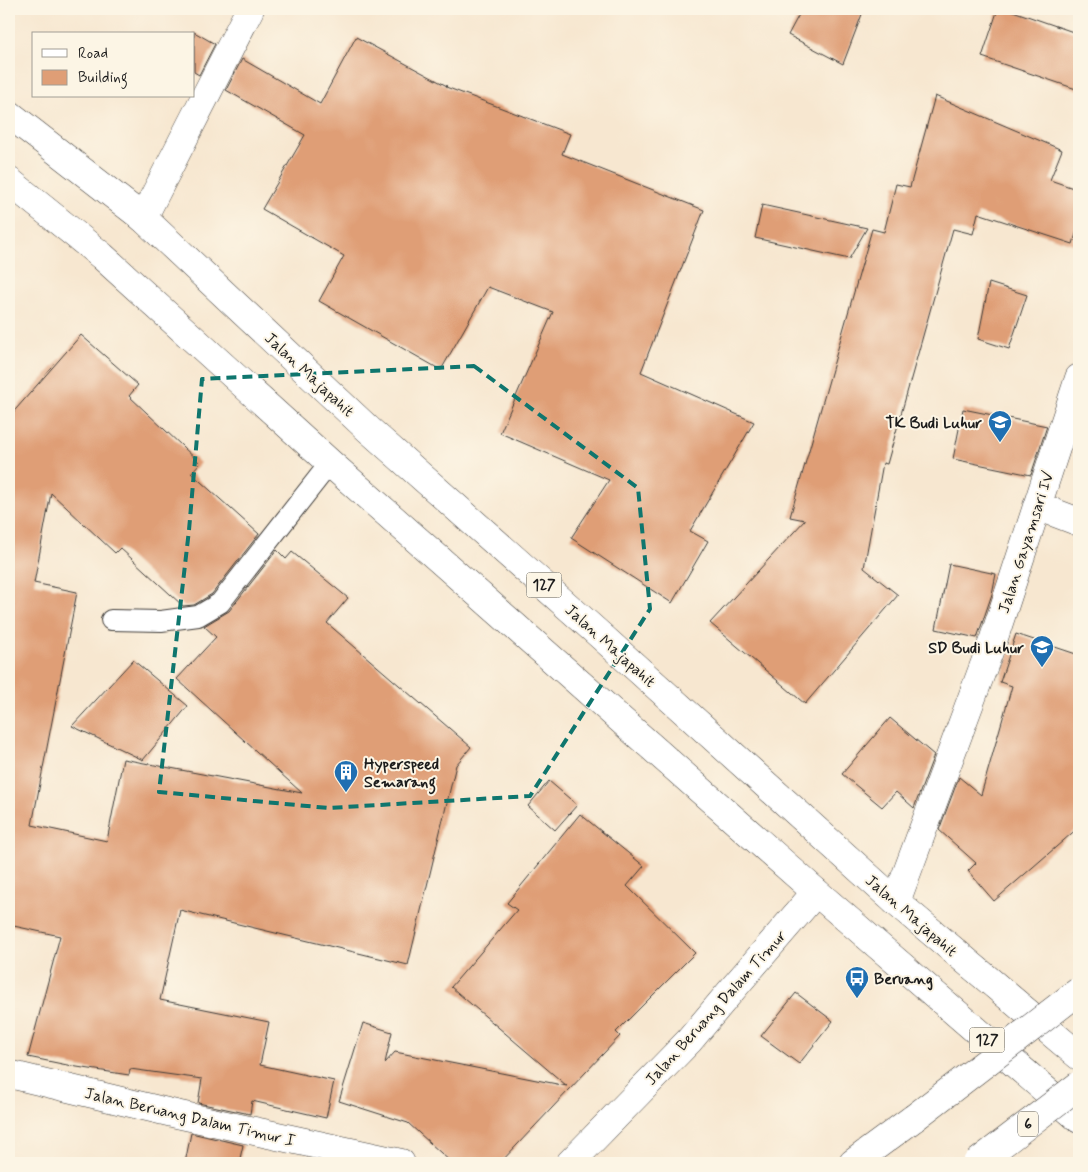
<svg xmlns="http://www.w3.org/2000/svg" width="1088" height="1172" font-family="Mynerve,sans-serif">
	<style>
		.building { fill: #df9e76 }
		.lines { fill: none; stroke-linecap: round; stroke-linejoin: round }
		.lane-casing { stroke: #3d3a37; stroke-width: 22 }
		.street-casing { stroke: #3d3a37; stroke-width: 29 }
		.primary-casing { stroke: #3d3a37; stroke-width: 29 }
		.highway-casing { stroke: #3d3a37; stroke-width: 29 }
		.lane { stroke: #fff; stroke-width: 20 }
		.street { stroke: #fff; stroke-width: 28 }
		.primary { stroke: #fff; stroke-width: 28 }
		.highway { stroke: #fff; stroke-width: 28 }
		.highway-bridge-casing { stroke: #3d3a37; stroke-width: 29; stroke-linecap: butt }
		.highway-bridge { stroke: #fff; stroke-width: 28 }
		.marked { fill: none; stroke: #0f766e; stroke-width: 4; stroke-dasharray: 10 6; stroke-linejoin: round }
		.labels { text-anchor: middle; stroke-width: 4; stroke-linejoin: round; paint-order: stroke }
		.shield { fill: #fcf5e5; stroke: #5f5d58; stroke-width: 1 }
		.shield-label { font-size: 15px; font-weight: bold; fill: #1c1c1c }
		.street-label { font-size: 16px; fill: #1c1c1c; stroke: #fcf5e5 }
		.poi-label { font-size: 16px; font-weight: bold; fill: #1c1c1c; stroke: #fcf5e5; text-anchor: end }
	</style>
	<rect width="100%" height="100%" fill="#fcf5e5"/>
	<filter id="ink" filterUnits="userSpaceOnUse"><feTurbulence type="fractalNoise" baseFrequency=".02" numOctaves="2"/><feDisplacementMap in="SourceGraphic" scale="10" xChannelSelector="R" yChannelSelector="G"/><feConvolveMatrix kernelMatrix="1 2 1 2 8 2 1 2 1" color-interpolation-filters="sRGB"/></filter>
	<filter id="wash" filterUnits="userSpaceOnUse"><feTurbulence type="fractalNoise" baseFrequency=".0096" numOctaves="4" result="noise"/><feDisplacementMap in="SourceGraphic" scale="20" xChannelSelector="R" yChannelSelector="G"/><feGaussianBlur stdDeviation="1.12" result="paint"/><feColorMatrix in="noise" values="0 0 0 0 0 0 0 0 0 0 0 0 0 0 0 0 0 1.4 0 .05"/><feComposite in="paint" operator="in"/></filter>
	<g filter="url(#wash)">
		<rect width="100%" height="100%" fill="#f7e7d0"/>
		<g id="blocks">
			<path class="building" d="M802 9H864L843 64 788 35Z
				M998 9H1007L1079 34V90L982 57Z
				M194 32 215 44 199 75 194 72Z
				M356 37 447 86 446 87 570 134 562 154 704 210 641 372 754 422 690 531 708 541 672 603 571 538 609 480 500 433 553 312 488 287 441 370 319 301 344 256 262 209 305 135 226 90 242 59 320 104Z
				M935 96 1062 150 1050 180 1079 190V224L1073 244 978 213 973 234 953 229 887 464 883 463 864 568 898 595 805 704 710 623 805 520 790 517 872 229 884 232 896 184 910 187Z
				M762 205 867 228 849 259 755 238Z
				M989 283 1027 295 1009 349 978 339Z
				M81 335 138 385 129 396 200 463 191 473 259 534 212 594 194 605 183 606 120 548 115 553 51 493 34 583 77 592 32 825 107 841 123 759 302 793 177 679 216 637 204 626 229 611 277 550 286 559 292 552 348 598 327 623 471 747 456 765 408 965 180 910 160 1000 269 1022 260 1065 334 1081 326 1118 252 1101 250 1114 198 1103 202 1079 130 1069 129 1075 77 1067 28 1057 60 936 9 925V417Z
				M963 409 1047 426 1031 475 953 459Z
				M949 564 996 574 992 594 977 638 936 629Z
				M1016 634 1079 655V827L994 901 968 871 976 863 939 830 959 777 981 795 1012 686 1000 682Z
				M133 660 188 706 143 760 72 726Z
				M890 718 934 755 914 808 896 792 882 807 842 774Z
				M549 781 577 805 555 830 528 806Z
				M580 814 644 866 627 886 695 953 616 1032 620 1036 500 1163H452L408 1123 339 1101 363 1023 392 1032 385 1063 395 1052 567 1086 451 987 517 910 507 903Z
				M796 993 833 1021 799 1064 761 1036Z
				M191 1133 243 1145 239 1163H185Z"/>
		</g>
	</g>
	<g filter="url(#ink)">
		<use href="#blocks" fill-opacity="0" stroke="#3d3a37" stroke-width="1"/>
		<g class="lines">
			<g class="lane-casing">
				<path id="lane" d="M111 620 161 621 198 616 220 603 330 463"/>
			</g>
			<g class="street-casing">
				<path id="street" d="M143 218 250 9
					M1037 506 1079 522
					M896 902 993 641 1079 378
					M9 1074 176 1114 401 1163
					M570 1163 689 1041 736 985 816 892"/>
			</g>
			<g class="primary-casing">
				<path id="primary" d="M9 114 143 218 368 429 601 636 896 902 1079 1056
					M9 181 102 256 330 463 816 892 1079 1119"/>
			</g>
			<g class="highway-casing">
				<path id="highway" d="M853 1163 914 1118"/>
			</g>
			<use href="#lane" class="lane"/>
			<use href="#street" class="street"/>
			<use href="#primary" class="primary"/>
			<use href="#highway" class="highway"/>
			<g class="highway-bridge-casing">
				<path id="highway-bridge" d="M914 1118 1079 991
					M977 1163 1079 1085"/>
			</g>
			<use href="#highway-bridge" class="highway-bridge"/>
		</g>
	</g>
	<path class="marked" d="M474 366 638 488 650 609 530 796 328 808 159 792 189 530 202 379Z"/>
	<defs>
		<g id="school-pin" transform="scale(1.25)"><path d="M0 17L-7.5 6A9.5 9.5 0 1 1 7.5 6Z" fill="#1f6fb2" stroke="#fcf5e5"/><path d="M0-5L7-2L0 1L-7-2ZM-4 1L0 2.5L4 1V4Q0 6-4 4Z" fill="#fff"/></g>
		<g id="building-pin" transform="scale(1.25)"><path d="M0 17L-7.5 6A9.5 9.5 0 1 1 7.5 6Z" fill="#1f6fb2" stroke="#fcf5e5"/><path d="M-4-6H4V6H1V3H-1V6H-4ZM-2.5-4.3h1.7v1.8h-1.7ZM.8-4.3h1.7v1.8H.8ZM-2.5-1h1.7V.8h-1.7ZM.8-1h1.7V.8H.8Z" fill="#fff"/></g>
		<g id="bus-pin" transform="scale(1.25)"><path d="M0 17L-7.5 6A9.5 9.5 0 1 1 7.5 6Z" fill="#1f6fb2" stroke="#fcf5e5"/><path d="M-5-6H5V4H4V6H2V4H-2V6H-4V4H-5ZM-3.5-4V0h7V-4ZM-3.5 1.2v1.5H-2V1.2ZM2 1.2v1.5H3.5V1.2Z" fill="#fff"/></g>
	</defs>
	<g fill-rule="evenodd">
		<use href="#school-pin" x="1000" y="422"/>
		<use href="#school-pin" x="1042" y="647"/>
		<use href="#building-pin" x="346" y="772"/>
		<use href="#bus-pin" x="857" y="978"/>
	</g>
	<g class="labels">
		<g class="shield">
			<rect x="526.5" y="572.5" width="35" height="25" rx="4"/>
			<rect x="969.5" y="1027.5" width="35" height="25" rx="4"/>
			<rect x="1018" y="1111.5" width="20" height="25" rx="4"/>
		</g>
		<g class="shield-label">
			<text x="544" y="590">127</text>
			<text x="987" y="1045">127</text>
			<text x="1028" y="1129">6</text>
		</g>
		<g class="street-label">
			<text transform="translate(310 374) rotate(43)" y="6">Jalan Majapahit</text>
			<text transform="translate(1025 542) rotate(-72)" y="6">Jalan Gayamsari IV</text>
			<text transform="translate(611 645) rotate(42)" y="6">Jalan Majapahit</text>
			<text transform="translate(912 915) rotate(41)" y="6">Jalan Majapahit</text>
			<text transform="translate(715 1007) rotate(-48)" y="6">Jalan Beruang Dalam Timur</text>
			<text transform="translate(190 1116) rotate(13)" y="6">Jalan Beruang Dalam Timur I</text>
		</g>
		<g class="poi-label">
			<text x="982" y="428">TK Budi Luhur</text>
			<text x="1024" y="653">SD Budi Luhur</text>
			<text x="364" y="769" text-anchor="start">Hyperspeed<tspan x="364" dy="18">Semarang</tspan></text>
			<text x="874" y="984" text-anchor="start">Beruang</text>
		</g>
	</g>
	<rect width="1088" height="1172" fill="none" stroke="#fcf5e5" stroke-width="30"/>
	<rect x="32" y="32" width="162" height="65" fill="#fcf5e5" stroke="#a29e95"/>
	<rect x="42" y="49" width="25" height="8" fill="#ffffff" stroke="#a29e95"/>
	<text x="78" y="58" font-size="15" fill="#1c1c1c">Road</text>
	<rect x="42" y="70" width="25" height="15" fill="#df9e76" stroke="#a29e95"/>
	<text x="78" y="82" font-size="15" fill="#1c1c1c">Building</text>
</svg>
